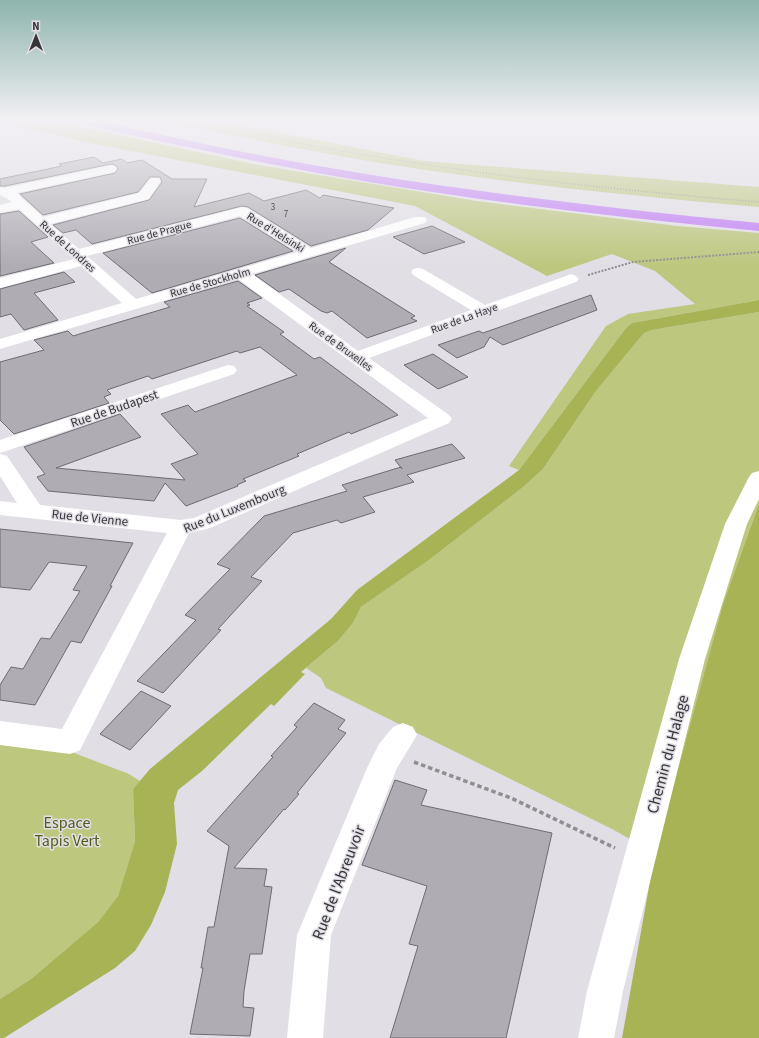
<svg xmlns="http://www.w3.org/2000/svg" width="759" height="1038" font-family="'Source Sans 3',sans-serif">
	<style>
		.green { fill: #bdc77e }
		.water { fill: #a8b356 }
		.building { fill: #b0acb4; stroke: #6f6b72 }
		.lines { fill: none; stroke-linecap: round; stroke-linejoin: round }
		.path-far1 { stroke: #918e93; stroke-width: 2; stroke-dasharray: 2 1.5; stroke-linecap: butt }
		.path { stroke: #918e93; stroke-width: 3.5; stroke-dasharray: 4.5 3; stroke-linecap: butt }
		.minor { fill: #fff; fill-rule: evenodd }
		.highway { fill: #c181f4; fill-rule: evenodd }
		.rail { stroke: #8f8c92; stroke-width: 1.5; stroke-dasharray: 1 2; stroke-linecap: butt }
		.labels { text-anchor: middle; stroke-width: 3; stroke-linejoin: round; paint-order: stroke }
		.far-number-label { font-size: 9px; fill: #555357 }
		.far-street-label { font-size: 11px; fill: #373538; stroke: #e2dee6 }
		.street-label { font-size: 13px; fill: #373538; stroke: #e2dee6 }
		.near-street-label { font-size: 16px; fill: #373538; stroke: #e2dee6 }
		.near-park-label { font-size: 16px; fill: #545b18; stroke: #e2dee6 }
	</style>
	<rect width="100%" height="100%" fill="#e2dee6"/>
	<path class="green" d="M0 121H54L258 165 477 201 677 226 759 233V300L632 323 626 328 519 470 509 466 606 326 628 314 695 304 655 271 612 254 547 276 415 206 85 142Z
		M164 121H219L424 161 759 187V207C621 195 482 181 345 157 284 146 224 134 164 121Z
		M759 312V504L723 604 655 853 612 829 326 688 321 678 306 668 338 641 353 623 361 607 429 560 522 488 543 469 596 391 644 333 652 330Z
		M0 743 69 751 129 774 140 781 133 789 135 841 118 896 98 922 31 979 0 999Z"/>
	<path class="water" d="M759 300V312L652 330 644 333 596 391 543 469 522 488 429 560 361 607 353 623 338 641 301 672 305 674 274 706 271 704 202 771 178 790 174 803 177 844 165 892 151 925 135 951 115 968 4 1038H0V999L31 979 98 922 118 896 135 841 133 789 150 769 331 619 357 590 519 470 626 328 632 323Z
		M759 504V1038H622L655 853 723 604Z"/>
	<path class="building" d="M94 157 103 163 122 159 127 163 142 160 172 179H207L194 207 249 193 264 201 306 190 320 198 323 195 394 208 368 230 311 246 248 207 242 206 92 244 76 230 63 233 53 225 149 200 162 182 160 177H150L138 192 43 215 20 194 115 173 118 168 115 165 111 164 5 186H0V179L62 166 59 164Z
		M19 211 48 237 31 242 54 263 0 276V214Z
		M240 218 293 251 152 293 103 253Z
		M432 226 465 242 424 254 393 237Z
		M346 248 329 262 415 316 411 318 417 321 367 338 332 311 327 313 321 311 289 289 279 292 255 275Z
		M64 272 75 282 34 293 58 320 24 330 11 314 0 317V289Z
		M238 281 262 298 247 303 250 305 247 306 284 332 280 334 314 359 320 357 398 415 351 434 349 432 297 454 299 456 243 479 246 481 237 485 238 486 186 506 165 483 154 501 48 491 37 477 45 474 24 447 120 414 141 437 56 468 185 480 171 464 198 454 161 414 188 405 195 412 297 375 260 347 240 353 237 351 152 379 148 376 107 390 111 394 104 397 109 403 14 434 0 420V362L44 350 34 340 68 331 73 336 86 332 170 307 164 302Z
		M591 295 597 310 503 345 490 337 484 347 457 358 438 345 479 331 483 333Z
		M433 354 468 377 438 389 404 365Z
		M452 444 465 458 407 475 414 482 363 497 375 512 341 523 337 520 293 533 251 577 262 581 218 629 221 630 163 693 137 681 196 620 185 615 230 569 217 564 264 516 347 491 342 485 401 467 402 469 395 460Z
		M0 529 133 543 110 586H112L81 643 71 641 35 705 0 700V685L11 667 23 669 41 638 50 639 80 591 73 590 87 566 49 562 30 590 0 587Z
		M141 691 171 706 130 750 100 734Z
		M314 703 345 720 338 729 346 733 297 793 299 794 285 810 284 809 234 868 267 869 264 886 272 887 262 954H250L244 991 243 1007 254 1008 250 1036 190 1034 203 968H201L208 927H214L229 846 207 831 273 757 271 756 297 727 294 725Z
		M395 780 427 790 421 805 552 833 506 1038H390L418 946 409 944 427 886 362 865Z"/>
	<g class="lines">
		<path class="path-far1" d="M588 275 633 262 759 252"/>
		<path class="path" d="M414 762 511 798 615 848"/>
		<path class="minor" d="M111 165 115 166 117 169 115 172 17 193 43 217 139 193 151 178H159L161 181 149 199 50 224 79 249 242 207 247 208 311 248 415 217H425L427 220 425 223 252 274 358 351 471 310 413 275 411 272 413 269 418 268 423 269 485 305 566 276 571 274 576 276 579 279 576 282 369 358 449 415 452 419 449 423 210 528 189 533 80 750 70 754 0 745V721L62 729 167 533 0 515V501L17 503 0 476V454L7 456 40 505 181 520 194 518 428 418 238 279 0 349V339L122 303 81 266 0 288V278L74 259 19 209 0 213V205L12 202 8 199 0 195V187L5 188ZM240 216 297 252 136 299 87 256Z
			M228 365 234 366 237 370 234 374 0 453V440Z
			M759 471V499L747 524 705 659 623 991 614 1038H578L587 991 679 659 725 524 749 477 752 473Z
			M403 723 413 727 417 735 397 768 331 935 323 1038H287L297 935 367 768 379 744 393 727Z"/>
		<path class="highway" d="M78 121H99C188 141 276 160 366 174 496 195 627 210 759 223V231C627 218 494 203 363 181 269 165 176 145 83 124Z"/>
		<path class="rail" d="M209 121C273 140 339 151 404 161 522 180 640 192 759 202"/>
	</g>
	<linearGradient id="sky" x2="0" y2="1"><stop stop-color="#8eb4ae"/><stop offset="0.45" stop-color="#f2f0f4"/><stop offset="1" stop-color="#f2f0f4" stop-opacity="0"/></linearGradient>
	<rect width="759" height="267" fill="url(#sky)"/>
	<g class="labels">
		<g class="far-number-label">
			<text x="273" y="210">3</text>
			<text x="286" y="217">7</text>
		</g>
		<g class="far-street-label">
			<text transform="translate(159 232) rotate(-15)" y="4">Rue de Prague</text>
			<text transform="translate(276 232) rotate(32)" y="4">Rue d'Helsinki</text>
			<text transform="translate(68 246) rotate(42)" y="4">Rue de Londres</text>
			<text transform="translate(210 282) rotate(-16)" y="4">Rue de Stockholm</text>
			<text transform="translate(464 318) rotate(-20)" y="4">Rue de La Haye</text>
			<text transform="translate(341 346) rotate(36)" y="4">Rue de Bruxelles</text>
		</g>
		<g class="street-label">
			<text transform="translate(114 408) rotate(-19)" y="5">Rue de Budapest</text>
			<text transform="translate(234 508) rotate(-22)" y="5">Rue du Luxembourg</text>
			<text transform="translate(90 517) rotate(6)" y="5">Rue de Vienne</text>
		</g>
		<g class="near-street-label">
			<text transform="translate(667 754) rotate(-75)" y="6">Chemin du Halage</text>
			<text transform="translate(338 882) rotate(-69)" y="6">Rue de l'Abreuvoir</text>
		</g>
		<g class="near-park-label">
			<text x="67" y="828">Espace<tspan x="67" dy="18">Tapis Vert</tspan></text>
		</g>
	</g>
	<g transform="translate(36 36)" stroke="#e2dee6" stroke-width="3" paint-order="stroke">
	<path d="M0-3L7 15L0 10L-7 15Z" fill="#373538"/>
	<text y="-6" font-size="11" font-weight="bold" text-anchor="middle" fill="#373538">N</text>
	</g>
</svg>
